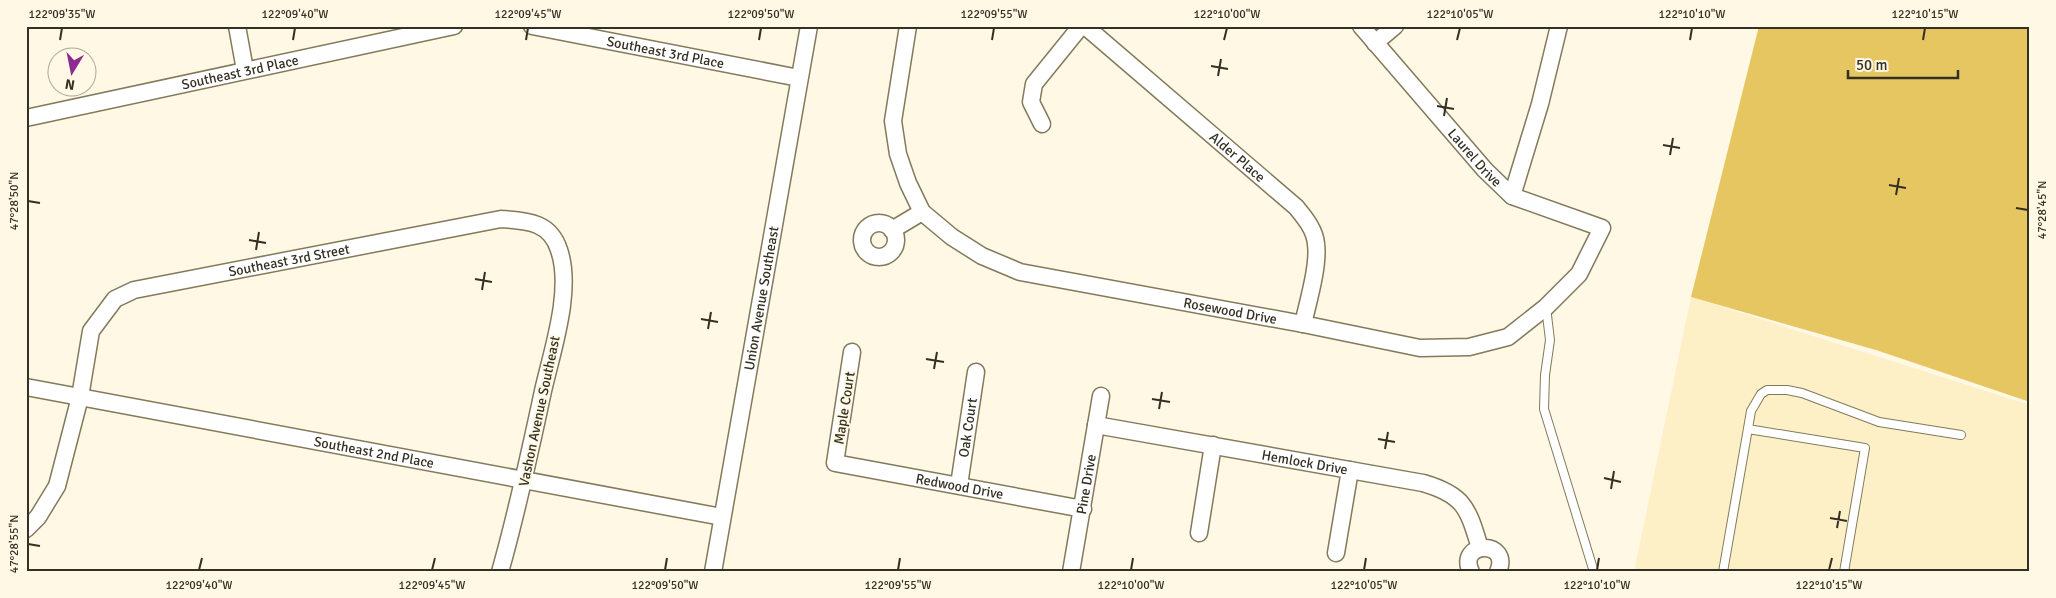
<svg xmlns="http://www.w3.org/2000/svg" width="2056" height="598" font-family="Signika,sans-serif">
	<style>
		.built { fill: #fdf0c7 }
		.forest { fill: #e6c660 }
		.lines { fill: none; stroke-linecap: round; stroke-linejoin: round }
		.lane-casing { stroke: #83795b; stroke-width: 10 }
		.street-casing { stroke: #83795b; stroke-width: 19 }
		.lane { stroke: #fff; stroke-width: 8 }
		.street { stroke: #fff; stroke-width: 16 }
		.ticks { fill: none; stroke: #343023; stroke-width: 2 }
		.labels { text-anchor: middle; stroke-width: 4; stroke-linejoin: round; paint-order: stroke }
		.street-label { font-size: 14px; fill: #343023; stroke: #fef8e4 }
		.neatline { fill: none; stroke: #343023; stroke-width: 2 }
		.ticks-label { font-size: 12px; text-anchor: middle; fill: #343023 }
	</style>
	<rect width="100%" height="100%" fill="#fef8e4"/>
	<path class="built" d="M1691 297 2030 405V572H1634Z"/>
	<path class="forest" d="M1759 26H2030V402L1876 350 1691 297Z"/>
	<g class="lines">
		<g class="lane-casing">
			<path id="lane" d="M1546 307 1550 340 1545 375 1544 409 1594 572
				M1748 429 1865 448 1844 572
				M1723 572 1751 411 1761 394 1767 390H1787L1802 393 1879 422 1961 435"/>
		</g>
		<g class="street-casing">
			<g id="street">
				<path d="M237 26 245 70"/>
				<path id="s1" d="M532 26 799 78"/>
				<path id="s2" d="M908 26 893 121 898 154 908 183 922 212 952 237 982 256 1020 272 1303 324 1420 348 1469 347 1508 337 1546 307 1579 274 1602 228 1512 196 1540 104 1559 26"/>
				<path id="s3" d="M1085 26 1296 207C1305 218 1315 230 1316 244 1319 265 1308 302 1303 324"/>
				<path id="s4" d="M1361 26 1485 170 1512 196"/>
				<path d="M1375 43 1395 26"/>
				<path id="s5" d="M26 118 454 26"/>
				<path d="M1042 124 1031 102 1034 84 1081 26"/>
				<circle cx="879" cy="240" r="17"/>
				<path d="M892 230 922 212"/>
				<path id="s6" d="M852 352 835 463 1083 509"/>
				<path id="s7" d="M26 387 722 517"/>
				<path id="s8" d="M1096 425 1423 483C1465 495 1468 509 1480 548"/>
				<path id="s9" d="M959 485 976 372"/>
				<path id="s10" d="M26 529 38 517 57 486 80 397 91 331 115 299 134 290 501 219C526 221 550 221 559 250 573 290 552 351 543 391 530 452 517 512 500 572"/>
				<path d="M1199 533 1213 445"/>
				<path d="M1336 553 1350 470"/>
				<path id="s11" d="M713 572 809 26"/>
				<path id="s12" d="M1071 572 1101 396"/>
				<path d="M1471 572C1456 541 1512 539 1498 572"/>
			</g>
		</g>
		<use href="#lane" class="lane"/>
		<use href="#street" class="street"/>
	</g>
	<path class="ticks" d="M60 40 62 28M293 40 295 28M526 40 528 28M759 40 761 28M992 40 994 28M1224 40 1227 28M1457 40 1460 28M1690 40 1692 28M1923 40 1925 28M1211 66 1228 69M1218 76 1221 59M1437 106 1454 109M1444 116 1447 98M1663 145 1680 148M1670 155 1673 138M1889 185 1906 188M1896 195 1899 178M28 201 40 203M2016 208 2028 210M249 240 266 243M256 250 259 232M475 279 492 282M482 290 485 272M701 319 718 322M708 329 711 312M926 359 944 362M934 369 937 352M1152 399 1170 402M1159 409 1162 392M1378 439 1395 442M1385 449 1388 432M1604 478 1621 482M1611 489 1614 471M1830 518 1847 521M1837 528 1840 511M28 544 40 546M199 570 202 558M432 570 435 558M665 570 667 558M898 570 900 558M1131 570 1133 558M1364 570 1366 558M1597 570 1599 558M1829 570 1832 558"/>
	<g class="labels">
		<g class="street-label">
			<text dy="5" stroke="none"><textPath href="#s1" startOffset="136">Southeast 3rd Place</textPath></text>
			<text dy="5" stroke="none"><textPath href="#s5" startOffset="219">Southeast 3rd Place</textPath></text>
			<text dy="5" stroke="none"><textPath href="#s3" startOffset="201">Alder Place</textPath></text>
			<text dy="5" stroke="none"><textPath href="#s4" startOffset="174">Laurel Drive</textPath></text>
			<text dy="5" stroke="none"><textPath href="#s10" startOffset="431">Southeast 3rd Street</textPath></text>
			<text dy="5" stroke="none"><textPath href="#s11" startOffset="278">Union Avenue Southeast</textPath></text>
			<text dy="5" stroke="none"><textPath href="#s2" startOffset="522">Rosewood Drive</textPath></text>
			<text transform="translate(844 408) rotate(-81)" y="5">Maple Court</text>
			<text transform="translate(539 411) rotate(-78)" y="5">Vashon Avenue Southeast</text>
			<text dy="5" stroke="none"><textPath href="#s9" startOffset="58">Oak Court</textPath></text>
			<text dy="5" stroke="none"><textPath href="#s7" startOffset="354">Southeast 2nd Place</textPath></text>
			<text dy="5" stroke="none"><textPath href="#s8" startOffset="212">Hemlock Drive</textPath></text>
			<text dy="5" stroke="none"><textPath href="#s12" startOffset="89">Pine Drive</textPath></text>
			<text dy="5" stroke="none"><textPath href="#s6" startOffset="239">Redwood Drive</textPath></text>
		</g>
	</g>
	<rect width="2056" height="598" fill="none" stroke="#fef8e4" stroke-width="55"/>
	<g transform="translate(72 72) rotate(190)"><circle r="24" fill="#fef8e4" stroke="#ada897"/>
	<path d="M0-4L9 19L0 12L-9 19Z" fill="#8f2a91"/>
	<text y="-8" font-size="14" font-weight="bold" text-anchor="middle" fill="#343023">N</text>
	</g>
	<path d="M1848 70v8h110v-8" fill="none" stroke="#343023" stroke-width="2.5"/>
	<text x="1856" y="70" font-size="15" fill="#343023" stroke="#fef8e4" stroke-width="4" paint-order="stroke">50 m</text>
	<rect x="28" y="28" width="2000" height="542" class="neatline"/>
	<g class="ticks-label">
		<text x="62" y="18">122°09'35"W</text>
		<text x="295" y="18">122°09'40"W</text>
		<text x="528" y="18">122°09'45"W</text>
		<text x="761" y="18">122°09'50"W</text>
		<text x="994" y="18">122°09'55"W</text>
		<text x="1227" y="18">122°10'00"W</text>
		<text x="1460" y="18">122°10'05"W</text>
		<text x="1692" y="18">122°10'10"W</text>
		<text x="1925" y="18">122°10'15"W</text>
		<text transform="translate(14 201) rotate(-90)" y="4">47°28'50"N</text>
		<text transform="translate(2042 210) rotate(-90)" y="4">47°28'45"N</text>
		<text transform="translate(14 544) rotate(-90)" y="4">47°28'55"N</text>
		<text x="199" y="589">122°09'40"W</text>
		<text x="432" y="589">122°09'45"W</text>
		<text x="665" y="589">122°09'50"W</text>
		<text x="898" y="589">122°09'55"W</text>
		<text x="1131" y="589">122°10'00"W</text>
		<text x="1364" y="589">122°10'05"W</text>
		<text x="1597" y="589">122°10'10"W</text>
		<text x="1829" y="589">122°10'15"W</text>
	</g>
</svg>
